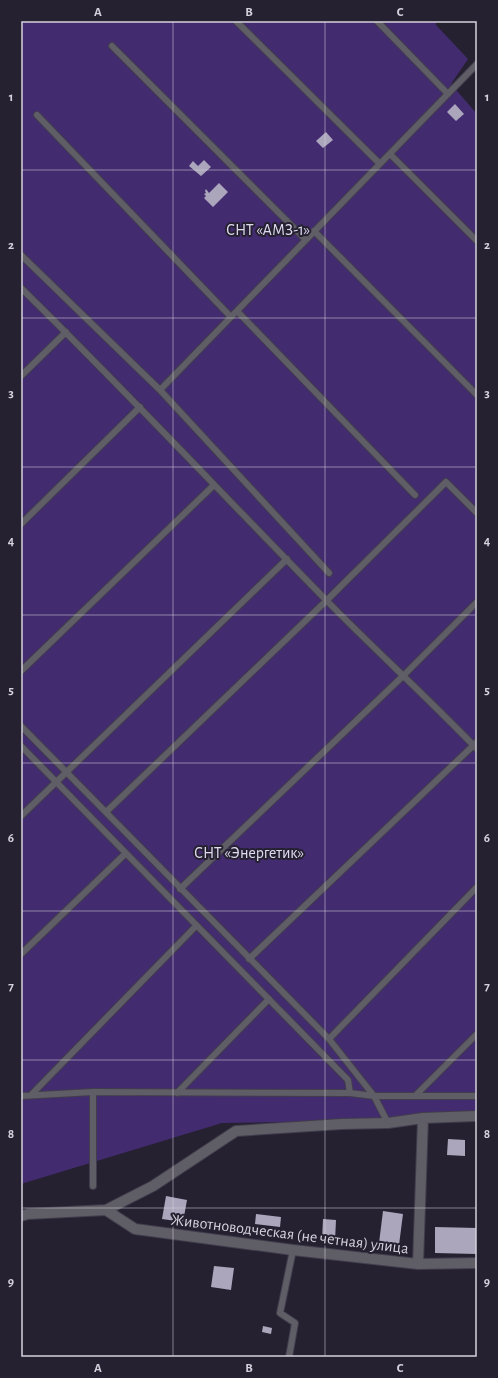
<svg xmlns="http://www.w3.org/2000/svg" width="498" height="1378" font-family="'Alegreya Sans',sans-serif">
	<style>
		.green { fill: #432b70 }
		.building { fill: #aba6bb }
		.lines { fill: none; stroke-linecap: round; stroke-linejoin: round }
		.service-casing { stroke: #413d4d; stroke-width: 8 }
		.minor-casing { stroke: #413d4d; stroke-width: 12 }
		.service { stroke: #5f5d65; stroke-width: 6 }
		.minor { stroke: #5f5d65; stroke-width: 10 }
		.grid { fill: none; stroke: #d5d2dd; stroke-width: 1; stroke-opacity: 0.55 }
		.labels { text-anchor: middle; stroke-width: 4; stroke-linejoin: round; paint-order: stroke }
		.park-label { font-size: 16px; fill: #e0dbf1; stroke: #252131 }
		.street-label { font-size: 16px; fill: #d5d2dd; stroke: #252131 }
		.neatline { fill: none; stroke: #d5d2dd; stroke-width: 1.5 }
		.grid-label { font-size: 13px; text-anchor: middle; font-weight: bold; fill: #d5d2dd }
	</style>
	<rect width="100%" height="100%" fill="#252131"/>
	<path class="green" d="M22 21H436V25L468 59 451 84 477 114V1119L222 1123 21 1184V22Z"/>
	<path class="building" d="M455 104 464 114 456 121 447 112Z
		M326 132 333 140 323 148 316 141Z
		M204 160 211 167 201 176 189 166 193 161 198 166Z
		M219 183 228 192 213 207 204 198 206 196 204 194 206 193 205 191 206 189 209 193Z
		M448 1139 465 1140V1156L447 1155Z
		M166 1196 187 1200 183 1222 162 1219Z
		M383 1211 403 1214 399 1245 379 1243Z
		M256 1214 281 1217 280 1227 255 1224Z
		M323 1219 336 1220 335 1241 322 1240Z
		M435 1227 477 1228 476 1254 435 1253Z
		M214 1266 234 1268 231 1290 211 1287Z
		M263 1326 272 1328 271 1334 262 1332Z"/>
	<g class="lines">
		<g class="service-casing">
			<path id="service" d="M236 21 380 164
				M377 21 448 94
				M112 46 306 240
				M37 115 231 317
				M390 154 477 241
				M314 231 477 395
				M21 255 160 390 329 573
				M21 288C125 390 224 496 326 600 376 651 428 698 477 749
				M237 311 415 495
				M21 376 66 332
				M160 390 477 64
				M21 524 140 407
				M21 671 214 485
				M21 726 329 1039 374 1096H477
				M21 746 348 1080 350 1093 374 1096 388 1123
				M106 812 326 601 446 482 477 513
				M21 816 287 559
				M180 889 403 676 477 602
				M21 954 125 854
				M249 959 477 742
				M329 1039 477 887
				M177 1093 269 999
				M31 1095 196 926
				M21 1096 93 1092 350 1093
				M415 1096 477 1034
				M93 1186V1092
				M289 1357 295 1323 280 1313 293 1250"/>
		</g>
		<g class="minor-casing">
			<path id="minor" d="M106 1210 135 1229 293 1250 418 1264 477 1263
				M21 1216 28 1214 106 1210 153 1186 236 1131 342 1124 388 1123 423 1118 477 1116
				M418 1264 423 1118"/>
		</g>
		<use href="#service" class="service"/>
		<use href="#minor" class="minor"/>
	</g>
	<path class="grid" d="M173 21V1357M325 21V1357M21 170H477M21 318H477M21 467H477M21 615H477M21 763H477M21 911H477M21 1060H477M21 1208H477"/>
	<g class="labels">
		<g class="park-label">
			<text x="268" y="235">СНТ «АМЗ-1»</text>
			<text x="249" y="858">СНТ «Энергетик»</text>
		</g>
		<g class="street-label">
			<text transform="translate(290 1233) rotate(7)" y="6">Животноводческая (не четная) улица</text>
		</g>
	</g>
	<rect width="498" height="1378" fill="none" stroke="#252131" stroke-width="44"/>
	<rect x="22" y="22" width="454" height="1334" class="neatline"/>
	<g class="grid-label">
		<text x="98" y="16">A</text>
		<text x="249" y="16">B</text>
		<text x="400" y="16">C</text>
		<text x="11" y="101">1</text>
		<text x="487" y="101">1</text>
		<text x="11" y="249">2</text>
		<text x="487" y="249">2</text>
		<text x="11" y="397">3</text>
		<text x="487" y="397">3</text>
		<text x="11" y="545">4</text>
		<text x="487" y="545">4</text>
		<text x="11" y="694">5</text>
		<text x="487" y="694">5</text>
		<text x="11" y="842">6</text>
		<text x="487" y="842">6</text>
		<text x="11" y="990">7</text>
		<text x="487" y="990">7</text>
		<text x="11" y="1138">8</text>
		<text x="487" y="1138">8</text>
		<text x="11" y="1286">9</text>
		<text x="487" y="1286">9</text>
		<text x="98" y="1372">A</text>
		<text x="249" y="1372">B</text>
		<text x="400" y="1372">C</text>
	</g>
</svg>
